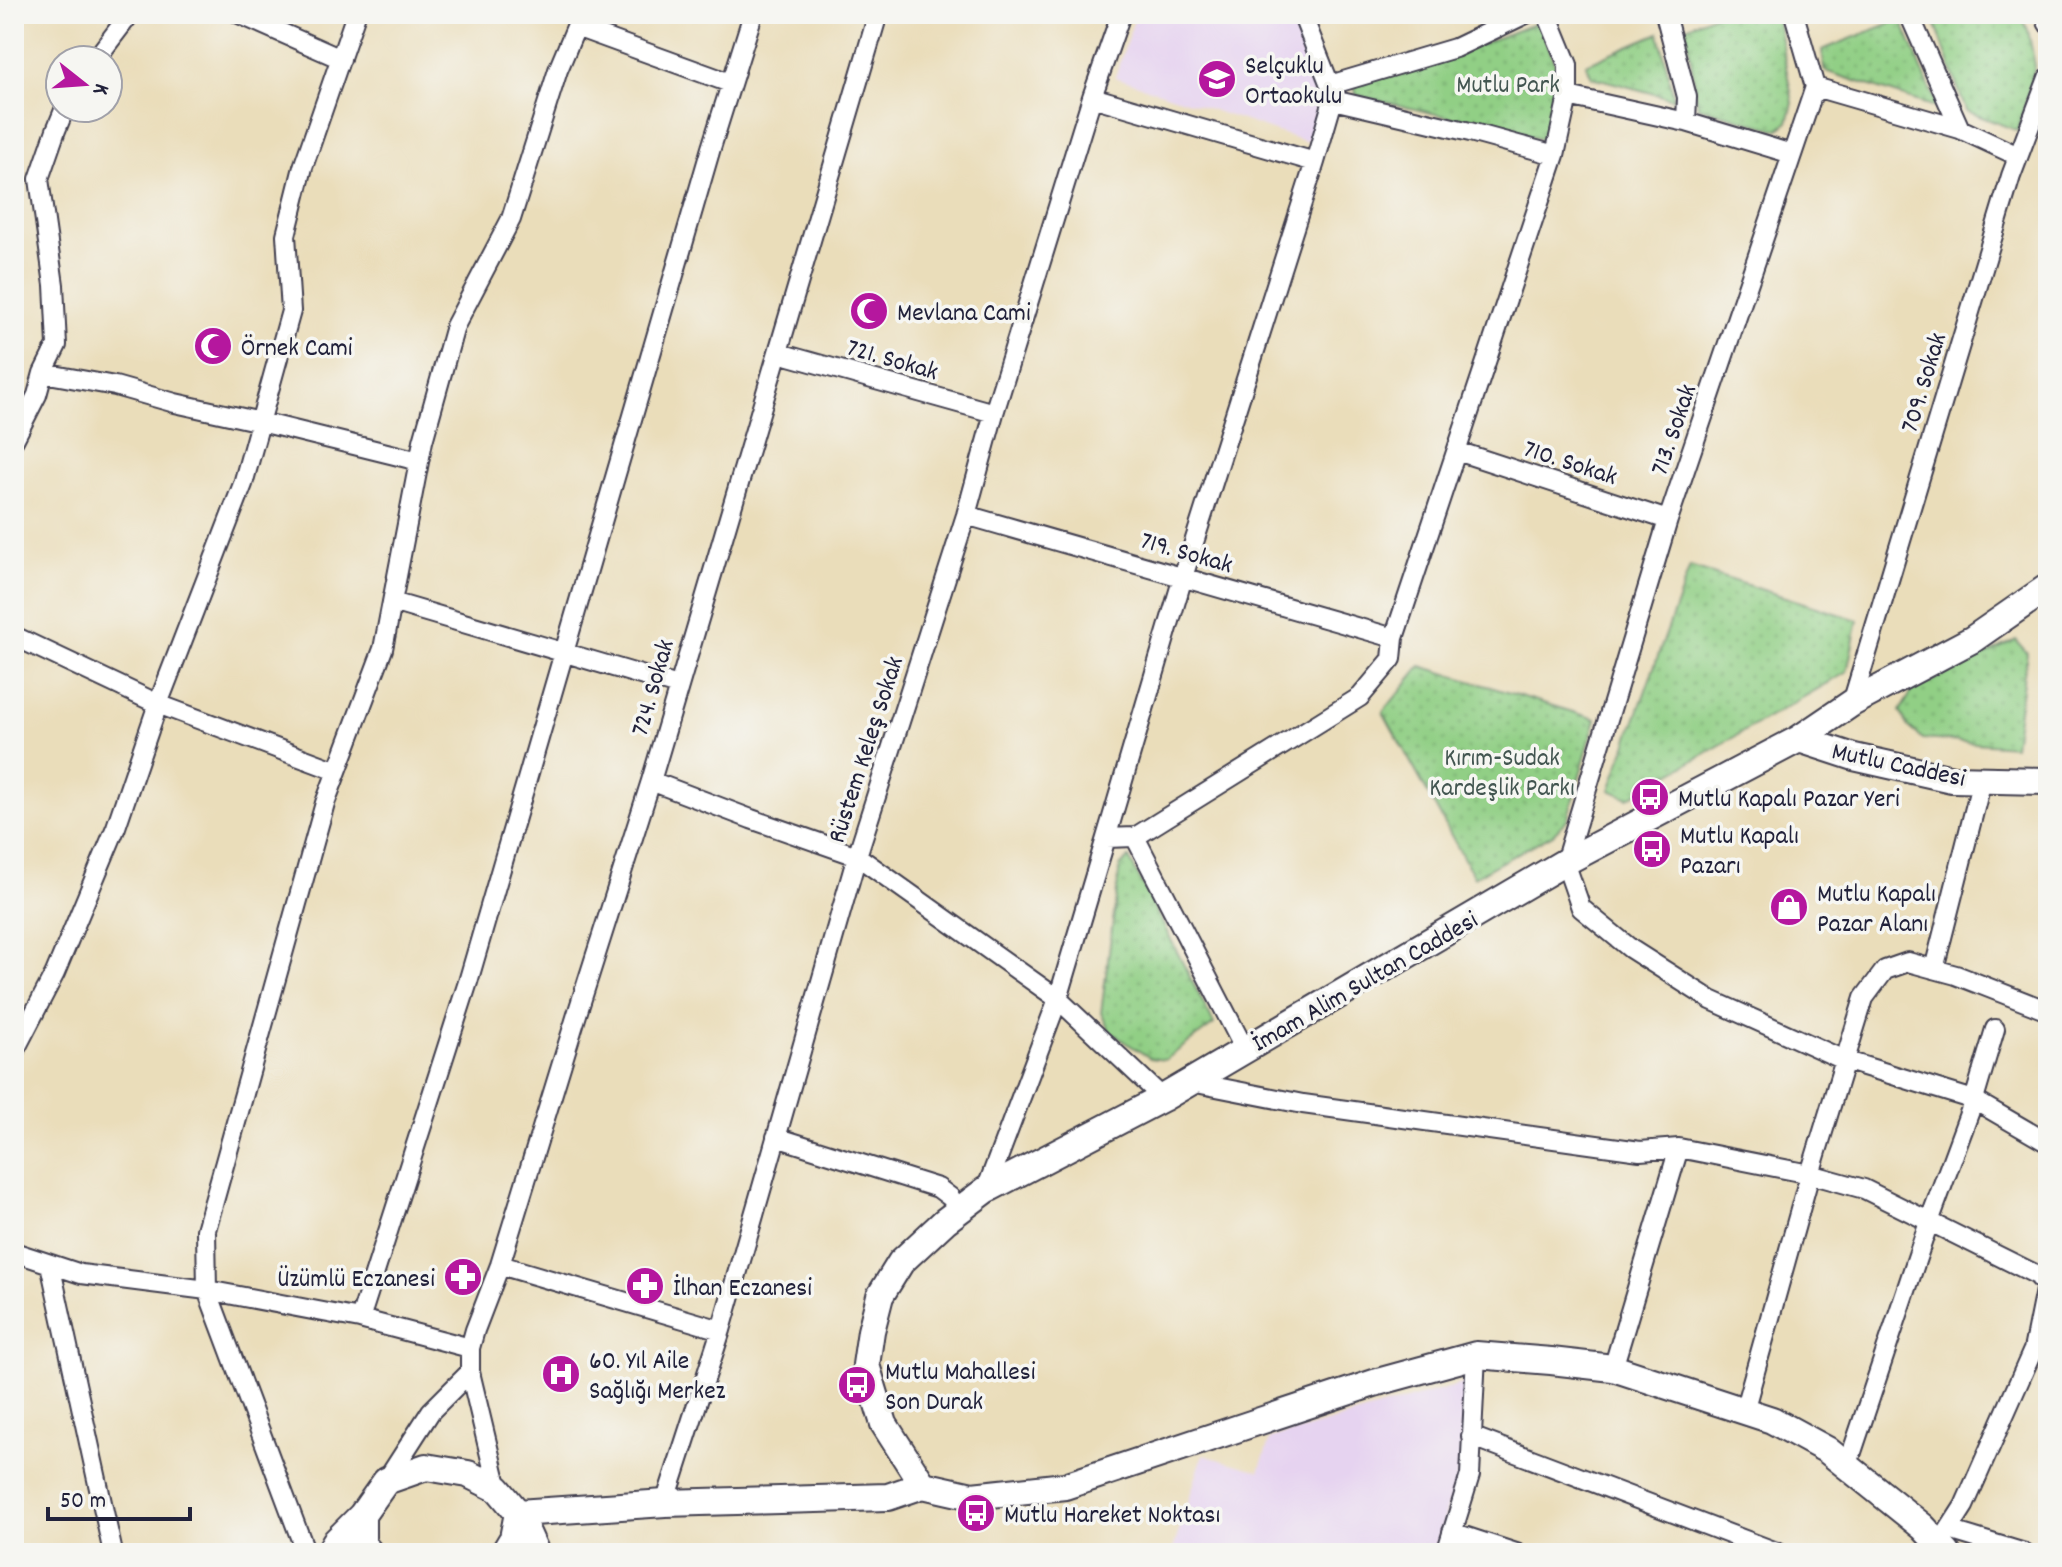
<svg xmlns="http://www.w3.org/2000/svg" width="2062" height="1567" font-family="Dekko,sans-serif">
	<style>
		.built { fill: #e6d3f0 }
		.park { fill: url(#park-dots); stroke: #5a7860; stroke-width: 2 }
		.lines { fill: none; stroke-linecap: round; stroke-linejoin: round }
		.street-casing { stroke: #403e4e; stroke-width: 22 }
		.secondary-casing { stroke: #403e4e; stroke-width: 30 }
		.street { stroke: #fff; stroke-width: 18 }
		.secondary { stroke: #fff; stroke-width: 26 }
		.labels { text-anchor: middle; stroke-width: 7; stroke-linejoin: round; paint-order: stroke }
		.poi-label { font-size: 26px; fill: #22223b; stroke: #f6f6f2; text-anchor: start }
		.park-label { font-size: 26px; fill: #435651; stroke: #f6f6f2 }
		.street-label { font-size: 26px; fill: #22223b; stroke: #f6f6f2 }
	</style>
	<defs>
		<pattern id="park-dots" width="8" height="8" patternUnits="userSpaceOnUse" patternTransform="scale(2)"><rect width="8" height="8" fill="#91cf85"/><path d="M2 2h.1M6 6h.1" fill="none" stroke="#7db174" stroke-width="1.8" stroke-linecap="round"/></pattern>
	</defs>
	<rect width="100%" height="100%" fill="#f6f6f2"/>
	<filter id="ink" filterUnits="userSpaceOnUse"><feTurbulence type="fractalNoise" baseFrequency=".0125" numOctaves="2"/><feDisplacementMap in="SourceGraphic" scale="16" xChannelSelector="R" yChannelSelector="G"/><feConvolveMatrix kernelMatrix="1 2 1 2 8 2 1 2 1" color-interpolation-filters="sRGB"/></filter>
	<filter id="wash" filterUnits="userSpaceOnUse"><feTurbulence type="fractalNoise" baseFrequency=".006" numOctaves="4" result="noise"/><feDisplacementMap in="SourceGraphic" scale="32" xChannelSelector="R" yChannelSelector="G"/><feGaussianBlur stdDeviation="1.8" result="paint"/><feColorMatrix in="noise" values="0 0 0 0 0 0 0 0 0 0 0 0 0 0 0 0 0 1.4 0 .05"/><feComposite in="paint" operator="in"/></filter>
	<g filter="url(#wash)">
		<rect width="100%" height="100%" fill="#eaddba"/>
		<path class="built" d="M1136 14H1290L1314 80 1316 122 1307 142 1115 77Z
			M1469 1382 1458 1474 1434 1553H1172L1203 1455 1259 1471 1270 1439Z"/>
		<path class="park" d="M1716 14H1776L1793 103 1788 122 1778 130 1698 107 1686 27Z
			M1932 14H2021L2028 30 2035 66 2018 131 1966 111Z
			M1901 19 1938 108 1825 71 1822 50Z
			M1539 22 1556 67 1557 98 1545 140 1356 95 1354 83 1450 56Z
			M1659 33 1674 99 1592 77 1586 64Z
			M1690 567 1858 620 1847 672 1628 798 1610 790Z
			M2016 640 2027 653 2014 746 1923 739 1908 726 1900 711 1913 690Z
			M1421 666 1596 719 1567 820 1553 834 1474 877 1383 712Z
			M1129 858 1214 1024 1165 1060 1150 1058 1110 1032 1101 1013 1120 867Z"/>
	</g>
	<g filter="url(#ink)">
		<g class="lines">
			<g class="street-casing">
				<path id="street" d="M239 14 341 59
					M1665 14 1687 97 1686 122
					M1794 14 1815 87 1668 520 1565 862 1581 908 1631 949 1711 1000 1844 1060 1974 1100 2048 1143
					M1909 14 1960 129
					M2044 14 2048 24
					M95 60 130 14
					M1330 85 1455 48 1526 14
					M1815 87 1960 129 2018 156
					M1568 96 1686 122 1792 154
					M1092 97 1315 162
					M1333 100 1470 132 1555 155
					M779 353 994 413
					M43 373 115 386 175 403 261 422 419 461
					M14 440 37 395 43 373 57 345 54 285 39 179 56 130 65 108
					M1457 451 1668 520
					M966 515 1394 638
					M392 602 678 686
					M14 636 158 704 116 827 55 973 14 1052
					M1852 703 2011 176 2048 78
					M337 771 158 704 243 484 291 311 286 235 303 167 356 14
					M651 781 751 819 857 856 1058 999 1163 1098
					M1135 837 1245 1050
					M1106 838 1183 577 1315 162 1333 100 1330 85 1302 14
					M1934 969 1982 780
					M1191 1082 1303 1104 1640 1151 1679 1148 1810 1174 1864 1189 2037 1275 2048 1287
					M776 1137 938 1188 950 1197 960 1210
					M986 1190 1058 999 1106 838 1135 837 1360 697 1392 659 1394 638 1555 155 1568 96V65L1547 14
					M14 1252 81 1274 207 1290 360 1319
					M50 1264 113 1553
					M500 1265 721 1330
					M470 1348 360 1319 468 982 711 148 753 14
					M1613 1368 1679 1148
					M1744 1411 1810 1174 1864 998 1885 970 1908 962 1956 975 2048 1011
					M1471 1436 1779 1553
					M1847 1467 1929 1222 1974 1100 1995 1029
					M386 1481 431 1411 470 1372
					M498 1489 470 1372V1348L475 1330 500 1265 578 1011 651 781 878 14
					M665 1503 721 1330 857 856 966 515 994 413 1092 97 1121 14
					M1949 1530 2025 1553
					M1452 1532 1516 1553
					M1939 1545 1964 1506 2033 1350 2048 1275
					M306 1553 207 1290 206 1230 325 803 383 649 423 441 455 326 511 219 558 70 576 27 730 83
					M1446 1553 1470 1475 1476 1355"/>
			</g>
			<g class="secondary-casing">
				<path id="secondary" d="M1799 739 1854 757 1952 779 2048 781
					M923 1485 884 1424 866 1365 871 1331 880 1296 901 1262 945 1221 986 1190 1163 1098 1565 862 1799 739 1852 703 1973 639 2048 587
					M518 1513 665 1503 888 1497 923 1485 972 1496 1065 1486 1374 1383 1476 1355 1551 1361 1613 1368 1772 1420 1827 1450 1923 1527 1947 1553
					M329 1553 335 1542 362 1515
					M370 1553 362 1543V1515L386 1481 426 1467 468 1474 498 1489 518 1513 536 1553
					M504 1553 513 1538 518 1513"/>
			</g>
			<use href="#street" class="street"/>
			<use href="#secondary" class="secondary"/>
		</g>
	</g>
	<defs>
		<g id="school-disc" transform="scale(2)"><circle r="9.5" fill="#b5179e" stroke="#f6f6f2"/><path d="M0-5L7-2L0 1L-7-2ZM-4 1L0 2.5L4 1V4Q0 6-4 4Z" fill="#fff"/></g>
		<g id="mosque-disc" transform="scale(2)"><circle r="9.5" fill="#b5179e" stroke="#f6f6f2"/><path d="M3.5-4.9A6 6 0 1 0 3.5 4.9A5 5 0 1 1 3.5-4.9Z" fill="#fff"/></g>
		<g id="bus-disc" transform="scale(2)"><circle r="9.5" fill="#b5179e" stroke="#f6f6f2"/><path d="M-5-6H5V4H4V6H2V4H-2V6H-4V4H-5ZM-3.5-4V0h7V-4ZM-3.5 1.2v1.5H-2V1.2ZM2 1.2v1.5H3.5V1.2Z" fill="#fff"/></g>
		<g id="shop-disc" transform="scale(2)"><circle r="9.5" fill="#b5179e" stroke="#f6f6f2"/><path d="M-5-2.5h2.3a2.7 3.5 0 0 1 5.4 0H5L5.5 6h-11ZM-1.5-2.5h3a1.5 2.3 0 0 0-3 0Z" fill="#fff"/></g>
		<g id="pharmacy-disc" transform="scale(2)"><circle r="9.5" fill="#b5179e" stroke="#f6f6f2"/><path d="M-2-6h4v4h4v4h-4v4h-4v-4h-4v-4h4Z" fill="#fff"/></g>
		<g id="hospital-disc" transform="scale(2)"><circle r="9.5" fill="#b5179e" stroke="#f6f6f2"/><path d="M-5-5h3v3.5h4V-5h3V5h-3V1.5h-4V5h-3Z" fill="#fff"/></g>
	</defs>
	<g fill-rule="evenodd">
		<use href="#school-disc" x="1217" y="79"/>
		<use href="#mosque-disc" x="869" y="311"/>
		<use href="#mosque-disc" x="213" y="346"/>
		<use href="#bus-disc" x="1650" y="797"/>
		<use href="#bus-disc" x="1652" y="849"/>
		<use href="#shop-disc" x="1789" y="907"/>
		<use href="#pharmacy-disc" x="463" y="1277"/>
		<use href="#pharmacy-disc" x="645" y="1286"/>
		<use href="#hospital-disc" x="561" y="1374"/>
		<use href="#bus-disc" x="857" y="1385"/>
		<use href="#bus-disc" x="976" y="1513"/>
	</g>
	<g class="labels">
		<g class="poi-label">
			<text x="1245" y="73">Selçuklu<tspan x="1245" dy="30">Ortaokulu</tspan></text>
			<text x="897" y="320">Mevlana Cami</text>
			<text x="241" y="355">Örnek Cami</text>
			<text x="1678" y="806">Mutlu Kapalı Pazar Yeri</text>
			<text x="1680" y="843">Mutlu Kapalı<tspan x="1680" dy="30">Pazarı</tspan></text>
			<text x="1817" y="901">Mutlu Kapalı<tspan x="1817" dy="30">Pazar Alanı</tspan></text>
			<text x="435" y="1286" text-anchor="end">Üzümlü Eczanesi</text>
			<text x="673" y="1295">İlhan Eczanesi</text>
			<text x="589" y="1368">60. Yıl Aile<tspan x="589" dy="30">Sağlığı Merkez</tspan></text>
			<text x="885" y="1379">Mutlu Mahallesi<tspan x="885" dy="30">Son Durak</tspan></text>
			<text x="1004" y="1522">Mutlu Hareket Noktası</text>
		</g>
		<g class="park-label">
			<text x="1508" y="92">Mutlu Park</text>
			<text x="1502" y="765">Kırım-Sudak<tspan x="1502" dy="30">Kardeşlik Parkı</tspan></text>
		</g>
		<g class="street-label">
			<text transform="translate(893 358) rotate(16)" y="9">721. Sokak</text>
			<text transform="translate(1922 382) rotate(-73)" y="9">709. Sokak</text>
			<text transform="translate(1672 429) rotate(-71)" y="9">713. Sokak</text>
			<text transform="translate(1571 461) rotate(18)" y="9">710. Sokak</text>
			<text transform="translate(1187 551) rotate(16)" y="9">719. Sokak</text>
			<text transform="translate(651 687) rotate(-74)" y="9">724. Sokak</text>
			<text transform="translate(864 749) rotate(-72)" y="9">Rüstem Keleş Sokak</text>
			<text transform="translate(1899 763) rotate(12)" y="9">Mutlu Caddesi</text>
			<text transform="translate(1364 980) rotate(-30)" y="9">İmam Alim Sultan Caddesi</text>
		</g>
	</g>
	<rect width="2062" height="1567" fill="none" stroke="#f6f6f2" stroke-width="48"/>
	<g transform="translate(84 84) rotate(107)"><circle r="38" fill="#f6f6f2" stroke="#a1a1a9" stroke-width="2"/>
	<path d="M0-6L14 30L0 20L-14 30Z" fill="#b5179e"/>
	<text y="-12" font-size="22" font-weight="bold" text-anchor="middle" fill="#22223b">K</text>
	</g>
	<path d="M48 1507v12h142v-12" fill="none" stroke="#22223b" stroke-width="4"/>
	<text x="60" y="1507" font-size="24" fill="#22223b" stroke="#f6f6f2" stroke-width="6" paint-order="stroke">50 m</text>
</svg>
